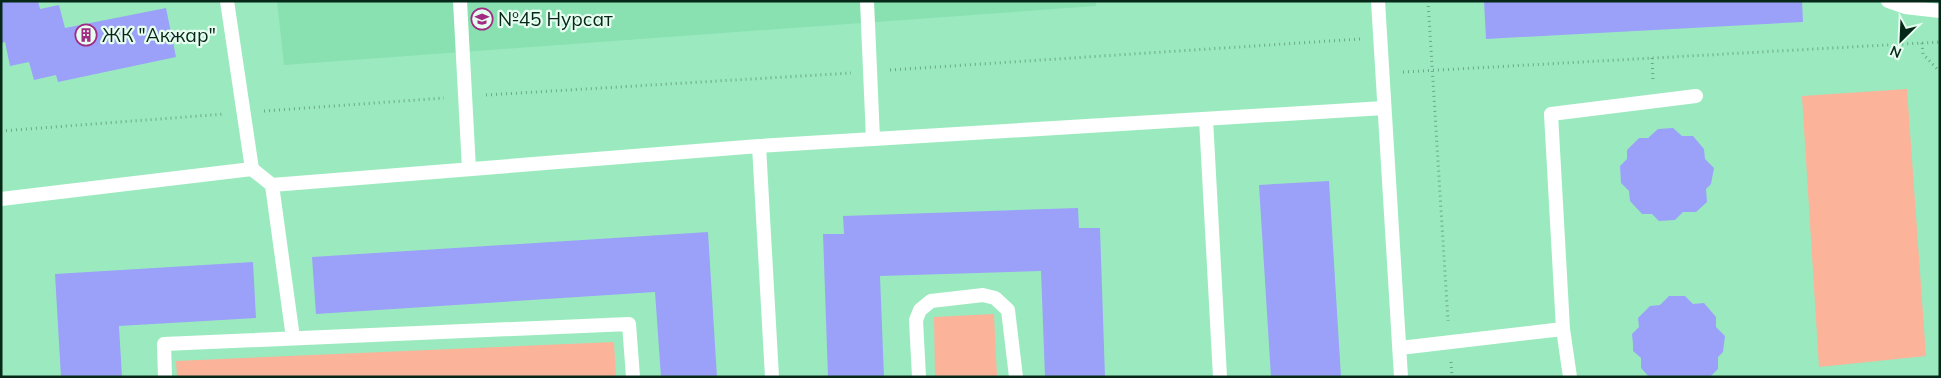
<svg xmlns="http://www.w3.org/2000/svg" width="1941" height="378" font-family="Mulish,sans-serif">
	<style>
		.built { fill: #89e1b2 }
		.green { fill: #fbb39a }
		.building { fill: #9ba1f9 }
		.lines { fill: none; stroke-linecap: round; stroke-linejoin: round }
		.path { stroke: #69a987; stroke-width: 3; stroke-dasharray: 1 4; stroke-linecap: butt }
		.service { stroke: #fff; stroke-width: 14 }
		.labels { text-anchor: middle; stroke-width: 4.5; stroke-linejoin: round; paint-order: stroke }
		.poi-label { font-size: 19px; fill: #062818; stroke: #e7fdf0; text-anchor: start }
	</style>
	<rect width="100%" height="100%" fill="#9beabf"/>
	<path class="built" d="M277 1H1096V6L284 65Z"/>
	<path class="green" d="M1907 89 1926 356 1819 367 1802 96Z
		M994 314 997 377H935L934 317Z
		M614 342 616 377H177L176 361Z"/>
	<path class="building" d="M1 1H38L40 9 59 5 65 28 166 8 176 57 58 82 56 75 34 80 29 62 10 66 5 42 1 43Z
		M1484 1H1802L1803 22 1486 39Z
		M1673 128 1682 136H1693L1704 149 1705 159 1714 168 1711 184 1706 189 1707 202 1696 212H1683L1675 220 1659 221 1652 214H1642L1630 201 1629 191 1621 183 1620 166 1627 159V150L1639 138H1648L1658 129Z
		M1329 181 1341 377H1271L1259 185Z
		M1078 208 1079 228H1100L1105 377H1045L1041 271 880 276 884 377H828L823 234H844L843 216Z
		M708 232 717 377H661L655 292 316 314 312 257Z
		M253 262 256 318 119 326 122 377H61L55 274Z
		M1669 296H1685L1693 304 1704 303 1716 317V327L1725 336 1723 352 1718 357V369L1710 377H1649L1641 368V358L1633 351V344L1632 334 1639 327 1638 318 1650 306 1660 305Z"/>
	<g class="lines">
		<path class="path" d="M1428 1 1448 321
			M1922 43 1923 54 1940 72
			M1652 58 1653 80
			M890 70 1360 39
			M1403 72 1940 42
			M486 95 851 73
			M264 111 444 98
			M1 131 225 114
			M1451 362 1452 377"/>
		<path class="service" d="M227 1 252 169
			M460 1 469 169
			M867 1 873 139
			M1378 1 1401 377
			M1888 1 1905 7 1940 11
			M1206 119 1220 377
			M759 146 772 377
			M272 185 293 338
			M1 199 252 169 272 185 759 146 1384 108
			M1563 329 1570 377
			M1400 348 1563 329 1551 114 1696 96
			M165 377 164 344 629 324 633 377
			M919 377 916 320 920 310 931 301 983 295 995 298 1008 310 1016 377"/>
	</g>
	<defs>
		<g id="school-ring" transform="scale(1.125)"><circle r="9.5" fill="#e7fdf0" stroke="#a12a83" stroke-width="1.5"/><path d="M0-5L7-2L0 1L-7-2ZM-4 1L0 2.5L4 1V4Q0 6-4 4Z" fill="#a12a83"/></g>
		<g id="building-ring" transform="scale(1.125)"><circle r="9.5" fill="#e7fdf0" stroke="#a12a83" stroke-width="1.5"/><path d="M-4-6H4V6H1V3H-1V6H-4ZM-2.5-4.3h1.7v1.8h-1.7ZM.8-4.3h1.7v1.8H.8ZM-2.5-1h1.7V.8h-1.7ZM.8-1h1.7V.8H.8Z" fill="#a12a83"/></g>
	</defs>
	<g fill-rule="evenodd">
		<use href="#school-ring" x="482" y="19"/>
		<use href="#building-ring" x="86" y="35"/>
	</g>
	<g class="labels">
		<g class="poi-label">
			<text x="498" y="26">№45 Нурсат</text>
			<text x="102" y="42">ЖК "Акжар"</text>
		</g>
	</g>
	<rect width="1941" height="378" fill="none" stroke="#062818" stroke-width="5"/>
	<g transform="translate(1901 40) rotate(204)" stroke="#e7fdf0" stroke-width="4" paint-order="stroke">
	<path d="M0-4L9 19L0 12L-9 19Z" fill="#062818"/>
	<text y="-8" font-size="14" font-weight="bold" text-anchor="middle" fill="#062818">N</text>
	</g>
</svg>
